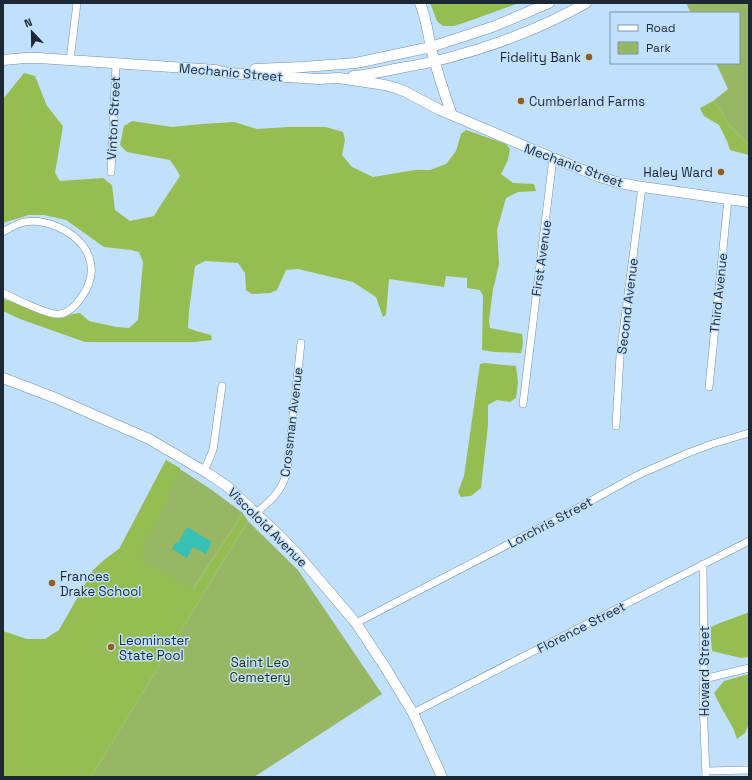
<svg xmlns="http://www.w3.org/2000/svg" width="752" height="780" font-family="'Space Grotesk',sans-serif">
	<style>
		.green { fill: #97b765 }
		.forest { fill: #95bd51 }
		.water { fill: #38c0b4 }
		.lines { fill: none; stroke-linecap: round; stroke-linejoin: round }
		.street-casing { stroke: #7390aa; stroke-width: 8 }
		.secondary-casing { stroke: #7390aa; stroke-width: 11 }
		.street { stroke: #fff; stroke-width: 7 }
		.secondary { stroke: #fff; stroke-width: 10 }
		.poi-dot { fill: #955d17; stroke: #c1e0fc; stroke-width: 1.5 }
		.labels { text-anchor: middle; stroke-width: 3; stroke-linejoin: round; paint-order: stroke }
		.poi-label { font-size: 13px; fill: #1c2833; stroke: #c1e0fc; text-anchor: start }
		.street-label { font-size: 13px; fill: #1c2833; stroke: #c1e0fc }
		.park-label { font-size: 13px; fill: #253407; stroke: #c1e0fc }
	</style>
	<rect width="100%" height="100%" fill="#c1e0fc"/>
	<path class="green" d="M686 3H749V145L729 125 719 108 713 101 728 89 716 63H739V13H691Z
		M166 460 209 488 243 513 80 760 37 705Z
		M248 521 298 570 382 694 254 777H91Z"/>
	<path class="forest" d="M430 3H519L472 20 454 26H443L437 21Z
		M24 73 35 76 47 106 63 126 55 173 60 181 103 178 112 185 115 210 130 221 154 216 162 203 180 176 178 172 170 160 127 152 120 145 124 126 132 121 172 127 202 124 234 122 257 129 288 127H326L343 132 345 140 342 155 352 167 373 177 415 170H430L446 164 456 151 461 134 466 130 506 144 510 149 508 160 501 174 513 183 534 184 536 191 518 192 506 198 497 230 499 264 495 282 493 289 489 321 490 328 522 334 523 343 521 353 494 352 482 350 483 296 480 290 467 288V278L446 276 444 287 389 279 386 315 383 317 376 297 353 282 298 269 286 270 277 290 270 293 252 294 246 290 245 273 238 263 205 261 195 266 189 311 188 328 196 331 211 335 212 340 195 342H85L20 319 3 311V299L56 316 63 318 73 314 80 313 89 321 116 327 129 328 138 320 143 262 139 252 131 250 104 247 66 220 44 215H29L3 223V99Z
		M713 101 719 108 729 125 749 145V155L730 150 727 141 719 125 704 116 700 108Z
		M484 363 516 366 518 382 516 398 510 402 497 400 488 405V425L481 488 471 496 461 497 458 492 464 476 480 364Z
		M166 460 180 468 167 497 169 498 143 547 141 554 144 562 193 589 243 513 248 521 91 777H3V631L27 639H45L59 630 93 570 104 560 120 548Z
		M749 611V657L741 658 712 651 711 640V627L720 623 747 613Z
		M749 674V724L745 733 737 739 733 728 721 707 714 693 724 681Z"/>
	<path class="water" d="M187 527 212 542 206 554 193 547 187 558 172 549 176 542 178 543Z"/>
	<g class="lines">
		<g class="street-casing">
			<path id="street" d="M70 60 77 3
				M111 172 116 64
				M3 232C10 228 17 223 25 222 36 220 48 223 58 227 89 241 102 269 81 298 76 305 69 313 60 314 50 316 13 298 3 293
				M709 387 728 199
				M523 404 553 158
				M616 426 620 356 642 187
				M204 471 213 450 222 386
				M256 513C271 500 283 491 287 470L301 343
				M703 564 704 674 703 700 706 777
				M356 623 563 516 638 475 688 453 712 444 749 433
				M704 679 749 668
				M413 713 749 541
				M706 771 749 770"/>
		</g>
		<g class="secondary-casing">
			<path id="secondary" d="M420 3C426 17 428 33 431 48 437 71 444 93 452 115
				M3 60 25 58H39L216 70 228 73 318 79 339 78 385 85 396 88 406 92 440 110 553 158 600 177 620 183 636 186 749 202
				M255 69 303 67 356 63 431 47 495 26 549 3
				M353 76C369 75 384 71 400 68 412 66 424 64 436 61 488 48 539 30 586 3
				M3 378 53 397 149 439 209 474 228 487 282 538 299 556 356 623 385 667 413 713 442 777"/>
		</g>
		<use href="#street" class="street"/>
		<use href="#secondary" class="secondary"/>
	</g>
	<g class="poi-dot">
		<circle cx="589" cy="57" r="4"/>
		<circle cx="521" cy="101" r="4"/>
		<circle cx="721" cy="172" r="4"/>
		<circle cx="52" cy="583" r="4"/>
		<circle cx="111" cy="647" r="4"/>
	</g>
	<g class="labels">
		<g class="poi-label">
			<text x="581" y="62" text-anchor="end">Fidelity Bank</text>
			<text x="529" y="106">Cumberland Farms</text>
			<text x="713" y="177" text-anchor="end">Haley Ward</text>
			<text x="60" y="581">Frances<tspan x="60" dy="15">Drake School</tspan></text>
			<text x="119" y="645">Leominster<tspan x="119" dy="15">State Pool</tspan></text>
		</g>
		<g class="street-label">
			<text transform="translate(231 72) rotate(5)" y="5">Mechanic Street</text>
			<text transform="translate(113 118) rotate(-87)" y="5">Vinton Street</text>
			<text transform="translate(574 165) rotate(20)" y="5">Mechanic Street</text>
			<text transform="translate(541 258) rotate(-82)" y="5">First Avenue</text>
			<text transform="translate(718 293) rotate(-84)" y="5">Third Avenue</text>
			<text transform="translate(627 306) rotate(-83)" y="5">Second Avenue</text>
			<text transform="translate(291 422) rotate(-83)" y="5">Crossman Avenue</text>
			<text transform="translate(550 522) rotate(-28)" y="5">Lorchris Street</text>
			<text transform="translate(268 527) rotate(45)" y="5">Viscoloid Avenue</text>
			<text transform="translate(581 627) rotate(-27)" y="5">Florence Street</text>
			<text transform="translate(704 671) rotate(-90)" y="5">Howard Street</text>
		</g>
		<g class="park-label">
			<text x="260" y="667">Saint Leo<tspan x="260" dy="15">Cemetery</tspan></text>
		</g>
	</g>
	<rect width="752" height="780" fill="none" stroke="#1c2833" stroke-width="8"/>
	<rect x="610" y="12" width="130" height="52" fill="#c1e0fc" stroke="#7f96ac"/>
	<rect x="618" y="25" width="20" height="6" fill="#ffffff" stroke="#7f96ac"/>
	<text x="646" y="32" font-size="12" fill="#1c2833">Road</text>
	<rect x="618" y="42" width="20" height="12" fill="#97b765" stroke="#7f96ac"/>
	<text x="646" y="52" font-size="12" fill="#1c2833">Park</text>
	<g transform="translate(32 32) rotate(338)" stroke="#c1e0fc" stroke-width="3" paint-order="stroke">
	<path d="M0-3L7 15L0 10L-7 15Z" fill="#1c2833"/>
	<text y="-6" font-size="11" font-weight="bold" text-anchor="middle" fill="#1c2833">N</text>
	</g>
</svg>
